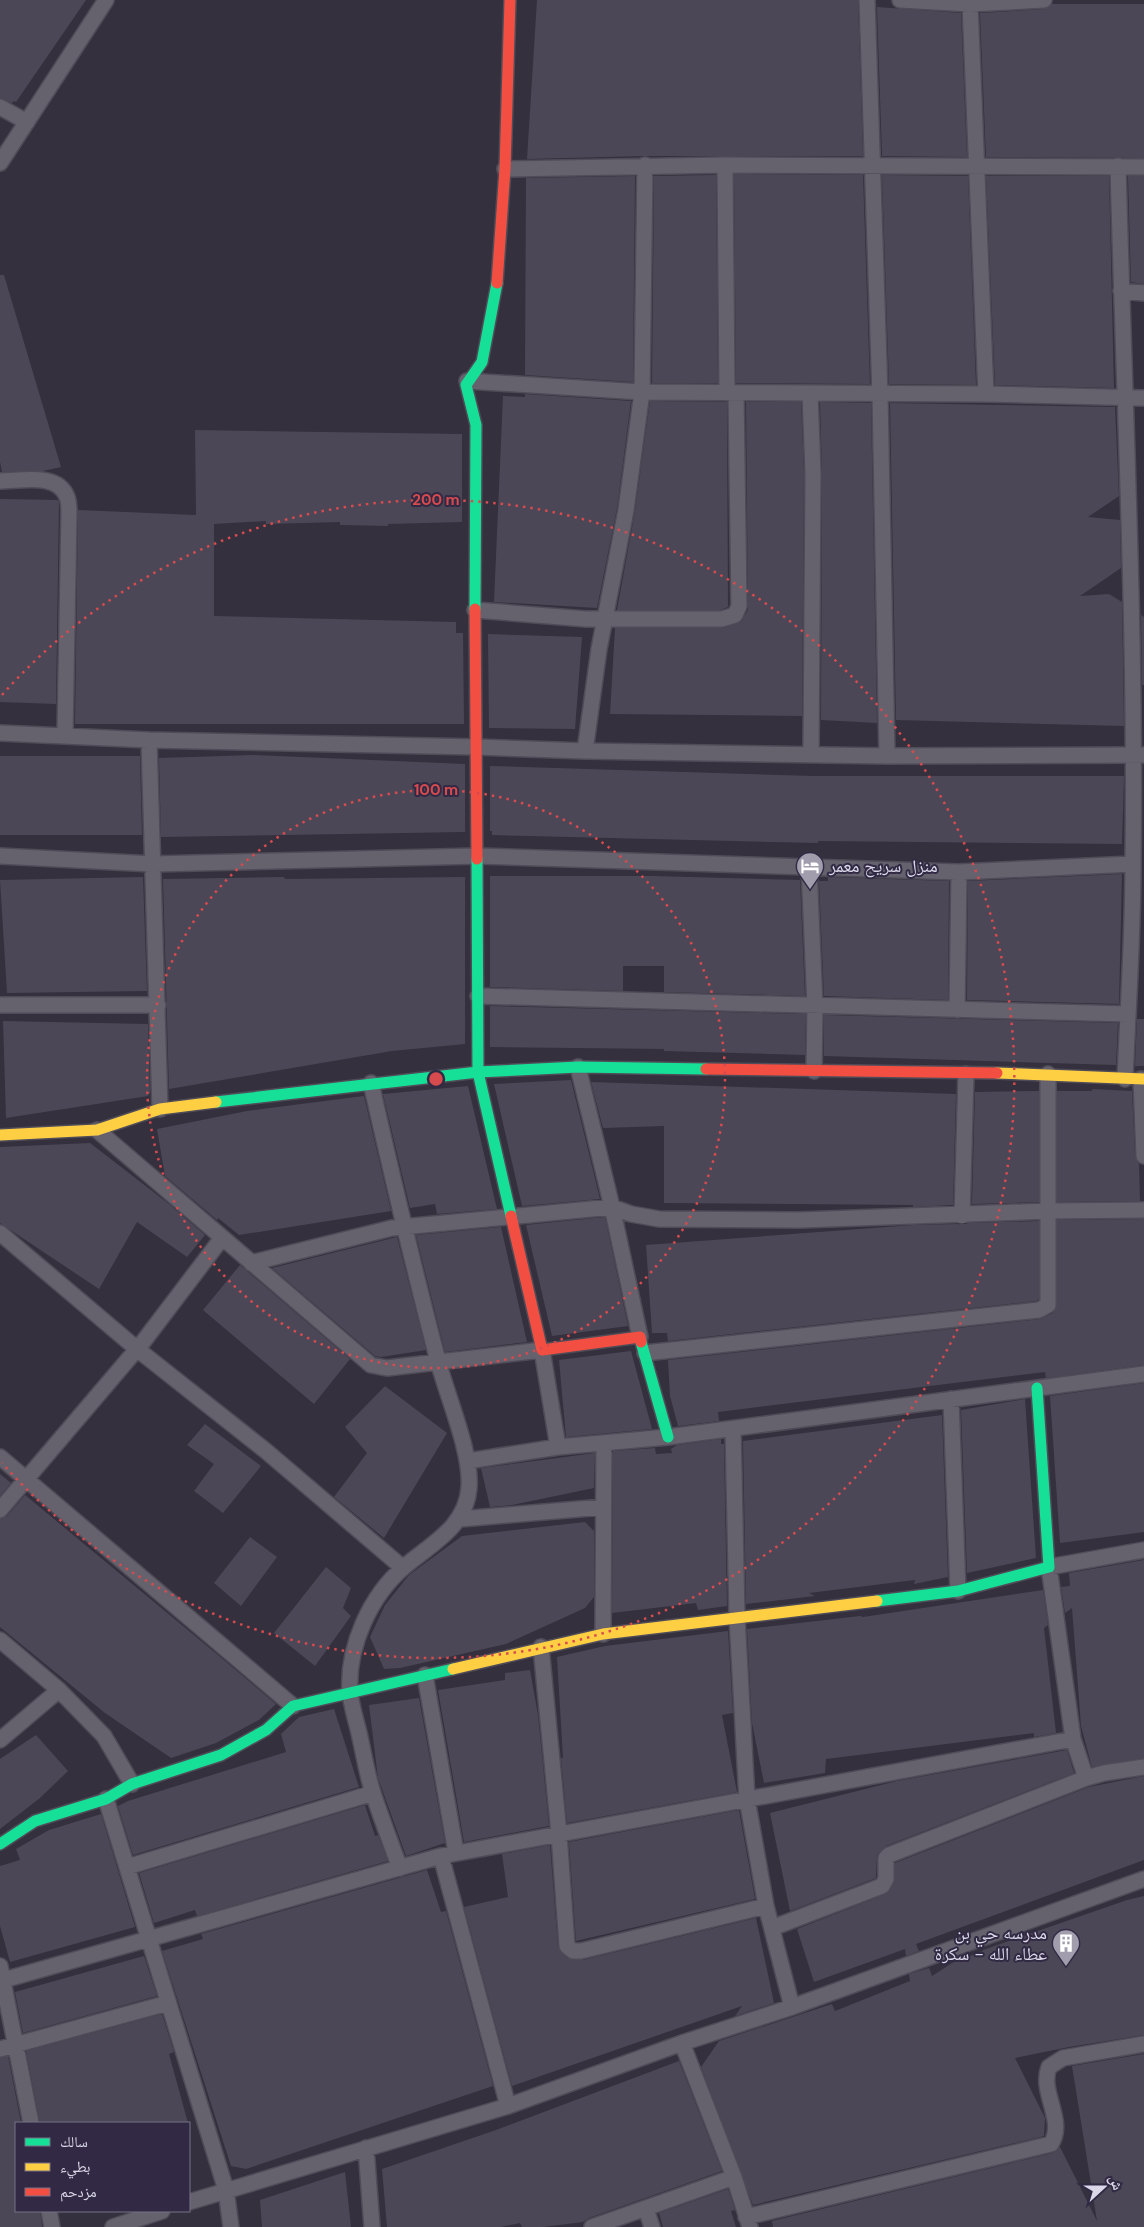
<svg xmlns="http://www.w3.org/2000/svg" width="1144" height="2227" font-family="'DM Sans','Noto Naskh Arabic',sans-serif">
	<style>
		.building { fill: #4c4756 }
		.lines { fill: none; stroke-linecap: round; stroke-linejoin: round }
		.street-casing { stroke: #4f4c58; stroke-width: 18 }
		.fast-casing { stroke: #4f4c58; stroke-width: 14 }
		.slow-casing { stroke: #4f4c58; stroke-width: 14 }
		.jam-casing { stroke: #4f4c58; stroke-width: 14 }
		.street { stroke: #65626e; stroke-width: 15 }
		.fast { stroke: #16e098; stroke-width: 11 }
		.slow { stroke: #ffcf43; stroke-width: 11 }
		.jam { stroke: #f24e42; stroke-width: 11 }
		.ring { fill: none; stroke: #d74b4f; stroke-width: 2.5; stroke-dasharray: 2.5 5 }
		.labels { text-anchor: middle; stroke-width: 4; stroke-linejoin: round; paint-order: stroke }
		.poi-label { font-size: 18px; fill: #dcd8e9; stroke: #322a44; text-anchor: start }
		.centre { fill: #d74b4f; stroke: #322a44; stroke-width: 2.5 }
		.ring-label { font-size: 15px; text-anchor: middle; font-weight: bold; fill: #d74b4f; stroke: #322a44; stroke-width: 4; stroke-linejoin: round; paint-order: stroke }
	</style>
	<rect width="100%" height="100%" fill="#34303e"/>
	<path class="building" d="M0 0H86L16 102 14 101 12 103 0 98Z
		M537 0H858L863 156H645L527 159Z
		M1052 4H1144V158L986 157 980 13 1044 9Z
		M877 7 961 13 967 157 882 156Z
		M734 174 863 175 870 384 736 383Z
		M716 175 718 383H652L654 176Z
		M882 175 968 176 976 385 889 384Z
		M635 176 633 382 525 375 526 178Z
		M986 176H1109L1114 388 995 385Z
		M1128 176H1144V284L1131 282Z
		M0 275H4L61 467 43 471 2 472 0 462Z
		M525 394 631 401 617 508 597 608 494 602 503 396 525 397Z
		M650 401 727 402 728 607 721 610H617L635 511Z
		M746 402H801L804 473 802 716 610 714 615 628H722L741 622 748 610Z
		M820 402 871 403 877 723 821 720 822 473Z
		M890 403 1115 407 1119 496 1088 517 1120 520 1121 568 1080 596 1109 594 1122 602 1124 726 896 720Z
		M195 430 462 434V522L388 524V526L340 525V522L266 524V521L214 524V616L456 622V633H463L464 724H75L78 510 196 515Z
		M0 499 58 500 59 502 56 704 0 702Z
		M1141 615 1144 617V685H1142Z
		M488 634 582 637 575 729 489 728Z
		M254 755 465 764V832L161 837 159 758Z
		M0 756H140L142 835H0Z
		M490 766 814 776H1124L1122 844 818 841V843L492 835V831H490Z
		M1122 874 1119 1004 967 1000 968 881Z
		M490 876H653L800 880 805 996 664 992V966H623V991L490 987Z
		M143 877 147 991 7 993 0 880Z
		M284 877 285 879 465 877V1044L392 1051 169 1089 163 879Z
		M828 877 949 881 948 1000 824 996 819 881H828Z
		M490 1006 806 1014 805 1055 664 1051V1049L490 1047Z
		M824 1015 1118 1023 1116 1065 824 1056Z
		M1137 1019H1144V1066H1135Z
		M3 1021 148 1024 150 1093 148 1096 6 1118Z
		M571 1080 600 1199 522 1206 494 1084Z
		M591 1082 956 1094 953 1205 913 1207V1205L664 1203V1126L603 1128Z
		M468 1086 497 1209 437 1214 435 1204 410 1208 383 1094Z
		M1092 1089 1132 1091 1135 1156 1139 1164 1140 1201 1057 1202V1091H1092Z
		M1039 1091V1202L972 1204 975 1092Z
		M364 1096 391 1211 239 1235 218 1218 217 1220 165 1176 157 1129 247 1111Z
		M90 1143 169 1204 205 1235 187 1257 137 1222 99 1289 0 1223V1147Z
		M605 1217 628 1326 552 1336 526 1225Z
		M1144 1219V1365L1046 1378 1045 1372 718 1412 719 1421 678 1426 670 1396 668 1360 1040 1319 1053 1313 1057 1305V1220Z
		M1039 1221V1299L1036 1301 668 1341 667 1333H652L646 1245 913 1225 957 1224 962 1225 968 1223Z
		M501 1227 527 1342 445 1352 416 1235Z
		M397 1237 426 1350 381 1357 375 1356 272 1268Z
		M240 1265 350 1359 314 1404 203 1310Z
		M631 1351 652 1429 566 1437 559 1360Z
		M1144 1383V1532L1060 1543 1050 1396Z
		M385 1386 447 1433 384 1538 334 1497 367 1453 345 1427Z
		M1025 1399 1036 1558 967 1573 961 1410Z
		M942 1415 948 1577 914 1584 915 1580 809 1593 815 1596 746 1604 743 1441Z
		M205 1424 261 1466 223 1513 194 1491 214 1464 187 1445Z
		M721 1439V1444H724L727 1606 698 1610 696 1603 612 1613 613 1451 655 1448 656 1454 672 1453 671 1449 677 1445Z
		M595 1453 594 1488 512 1505 490 1507 481 1468Z
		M0 1474 11 1483 0 1496Z
		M25 1495 218 1655 276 1704 259 1720 216 1743 171 1758 105 1713 0 1627V1519L7 1516Z
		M585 1522 594 1531V1597L585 1608 506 1644 400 1668 384 1669 370 1637 385 1605 409 1575 462 1536Z
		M250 1537 277 1557 241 1606 214 1583Z
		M1144 1560V1758L1092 1767 1081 1726 1072 1608 1065 1613 1061 1587 1070 1586 1069 1573Z
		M326 1567 351 1588 343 1608 351 1616 315 1666 274 1633Z
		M1043 1590 1048 1625 1044 1628 1056 1733 1034 1737V1733L826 1759 825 1773 764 1783 752 1723 747 1629 860 1616 863 1617Z
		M728 1631 733 1713 722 1715 737 1792 567 1823 561 1758H563L557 1657 605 1646Z
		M530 1670 538 1715 549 1826 464 1842 438 1690 505 1680V1673Z
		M419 1698 445 1843 406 1856 378 1778 369 1705Z
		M334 1709 359 1787 133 1855 118 1806 128 1801 286 1752 281 1734 299 1717Z
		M36 1735 68 1771 40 1798 0 1829V1759Z
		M1067 1750 1074 1773 886 1846 877 1855 876 1878 790 1911 770 1813 897 1781Z
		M1144 1776V1860L916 1944 919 1951 906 1956 905 1949 814 1982 797 1929 886 1894 894 1883 895 1863 1089 1787Z
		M365 1805 375 1836 378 1835 388 1861 197 1916 195 1910 154 1923 139 1873Z
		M739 1810 755 1899 576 1941 569 1842Z
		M101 1814 135 1927 10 1962 0 1926V1866L20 1860 16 1849 49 1830Z
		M550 1845 558 1947 567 1958 583 1960 756 1918 774 2003 735 2016 742 2006 512 2086 464 1907 508 1897 502 1854Z
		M427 1870 441 1912 446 1911 493 2086 246 2169 231 2166 162 1951 203 1939 201 1934Z
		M1144 1896V2035L1069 2047 1015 2058 1045 2118 1044 2136 753 2205 701 2067 719 2041 832 2004 835 2011 910 1981 909 1974 929 1968 932 1976 952 1963 983 1951V1950L1127 1900Z
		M144 1956 157 1996 23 2033 15 1992Z
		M162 2014 174 2052 169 2054 188 2123H40L26 2051Z
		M1144 2054V2227H773L772 2221 1053 2153 1060 2147 1097 2221 1072 2066Z
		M8 2056 21 2123H16V2211H40L42 2227H0V2058Z
		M679 2061 722 2171 589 2218 583 2222 543 2227H522L520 2223 501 2227H387L382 2169 496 2130Z
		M345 2172 351 2227H262L260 2200Z
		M728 2189 735 2210 731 2211 736 2227H663L659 2213Z"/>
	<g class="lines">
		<g class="street-casing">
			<path id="street" d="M867 0 880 395 887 756
				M900 0 970 4 1044 0
				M970 4 986 394
				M0 107 27 122
				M0 163 106 0
				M725 165 727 393
				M1118 166C1124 398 1136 631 1133 863 1133 935 1128 1007 1125 1079
				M505 169 725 165 1144 167
				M1121 291 1144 293
				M467 381 642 392 986 394 1144 398
				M810 394 813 473 811 754
				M0 481C21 481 58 472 67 497 69 502 69 508 69 513L65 735
				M475 610 586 619H722L735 615 739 606 736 393
				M0 733 149 740 477 747 585 751 887 756 1144 755
				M149 740 160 1109
				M585 751 599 649 626 510 642 392 645 165
				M0 856 153 864 478 856 959 872 1133 864
				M809 867 815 1007 814 1071
				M478 996 1128 1014
				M0 1005H158
				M957 1010 959 872
				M578 1067 612 1207 640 1337
				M1141 1079 1144 1156
				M371 1083C392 1176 414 1269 438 1361 447 1396 472 1453 469 1488 466 1527 431 1544 404 1567 370 1596 347 1647 350 1692 351 1705 356 1720 359 1733 364 1754 367 1776 374 1796 382 1820 391 1844 400 1868
				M97 1130 371 1365 387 1368 542 1350 558 1447
				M962 1216 966 1074
				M0 1233 137 1349 266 1451 403 1568
				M251 1263 392 1228 612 1207 631 1214 659 1219 800 1220 1049 1211 1144 1210
				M645 1353 1039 1310 1048 1305V1074
				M951 1399 958 1591
				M733 1429 737 1617 747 1799 766 1906 792 2007
				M0 1457 293 1706
				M468 1461 558 1447 668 1437 1144 1374
				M0 1510 143 1342 222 1238
				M460 1519 603 1507
				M603 1634 604 1443
				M0 1640 59 1690 104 1736 132 1784
				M541 1647 559 1834 567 1946 573 1951H581L766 1906
				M425 1675 456 1853
				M0 1740 59 1690
				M1086 1778 1073 1739 1049 1567 1144 1550
				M106 1799 226 2190 231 2227
				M441 1856 508 2106
				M127 1867 373 1793
				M772 1928 882 1886 886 1879V1858L889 1855 1086 1778 1104 1773 1144 1767
				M0 1966 31 2123
				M0 1981 441 1856 1073 1739
				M682 2043 734 2177 750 2227
				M0 2049 168 2003
				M366 2148 372 2227
				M189 2202 508 2106 682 2043 792 2007 1144 1879
				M646 2209 652 2227
				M49 2211 52 2227
				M746 2217 1051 2144C1066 2120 1039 2092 1049 2067L1063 2058 1144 2044
				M113 2227 162 2211
				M592 2227 734 2177"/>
		</g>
		<g class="fast-casing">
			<path id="fast" d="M475 609 476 425 466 385 482 362 497 283
				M477 859 478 1072 511 1216
				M216 1102 478 1072 578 1067 706 1069
				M641 1342 668 1437
				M877 1601 958 1591 1049 1567 1037 1388
				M0 1844 35 1821 106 1799 132 1784 221 1755 266 1730 293 1706 453 1669"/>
		</g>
		<g class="slow-casing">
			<path id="slow" d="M997 1073 1144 1079
				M0 1135 97 1130 160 1109 216 1102
				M453 1669 603 1634 877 1601"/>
		</g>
		<g class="jam-casing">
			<path id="jam" d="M497 283 505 169 510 0
				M475 609 477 859
				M706 1069 997 1073
				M511 1216 542 1350 640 1337 641 1342"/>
		</g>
		<use href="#street" class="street"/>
		<use href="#fast" class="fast"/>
		<use href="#slow" class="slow"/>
		<use href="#jam" class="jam"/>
	</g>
	<g class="ring">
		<circle cx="436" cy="1079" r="289"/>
		<path d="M2 695A579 579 0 1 1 2 1463"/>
	</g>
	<defs>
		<g id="hotel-pin" transform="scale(1.4375)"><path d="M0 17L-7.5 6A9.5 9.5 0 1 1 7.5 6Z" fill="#a19dad" stroke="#322a44"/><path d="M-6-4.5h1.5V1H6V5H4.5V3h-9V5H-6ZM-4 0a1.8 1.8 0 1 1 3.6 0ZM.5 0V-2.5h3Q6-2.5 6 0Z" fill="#fff"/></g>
		<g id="building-pin" transform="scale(1.4375)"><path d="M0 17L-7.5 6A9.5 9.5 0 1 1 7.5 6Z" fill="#a19dad" stroke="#322a44"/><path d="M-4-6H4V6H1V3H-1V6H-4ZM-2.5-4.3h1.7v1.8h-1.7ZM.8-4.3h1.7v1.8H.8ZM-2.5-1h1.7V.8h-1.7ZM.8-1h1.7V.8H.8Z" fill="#fff"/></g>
	</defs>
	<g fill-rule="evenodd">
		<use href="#hotel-pin" x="810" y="866"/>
		<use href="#building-pin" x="1066" y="1943"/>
	</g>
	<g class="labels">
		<g class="poi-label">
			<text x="829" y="872">منزل سريح معمر</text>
			<text x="1047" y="1939" text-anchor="end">مدرسه حي بن<tspan x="1047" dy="21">عطاء الله - سكرة</tspan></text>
		</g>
	</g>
	<circle cx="436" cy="1079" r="8" class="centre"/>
	<g class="ring-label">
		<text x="436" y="505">200 m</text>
		<text x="436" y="795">100 m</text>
	</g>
	<rect x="15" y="2122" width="175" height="90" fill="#322a44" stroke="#767086"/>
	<rect x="25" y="2138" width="25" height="8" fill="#16e098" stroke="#767086"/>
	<text x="60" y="2147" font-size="15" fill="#dcd8e9">سالك</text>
	<rect x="25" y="2163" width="25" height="8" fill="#ffcf43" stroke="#767086"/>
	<text x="60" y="2172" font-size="15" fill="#dcd8e9">بطيء</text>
	<rect x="25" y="2188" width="25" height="8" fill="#f24e42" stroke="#767086"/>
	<text x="60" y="2197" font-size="15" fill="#dcd8e9">مزدحم</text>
	<g transform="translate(1104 2187) rotate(69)" stroke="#322a44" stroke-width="4" paint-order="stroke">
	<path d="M0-4L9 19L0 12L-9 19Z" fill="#dcd8e9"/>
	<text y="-8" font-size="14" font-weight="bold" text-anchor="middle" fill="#dcd8e9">ش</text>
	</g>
</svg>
